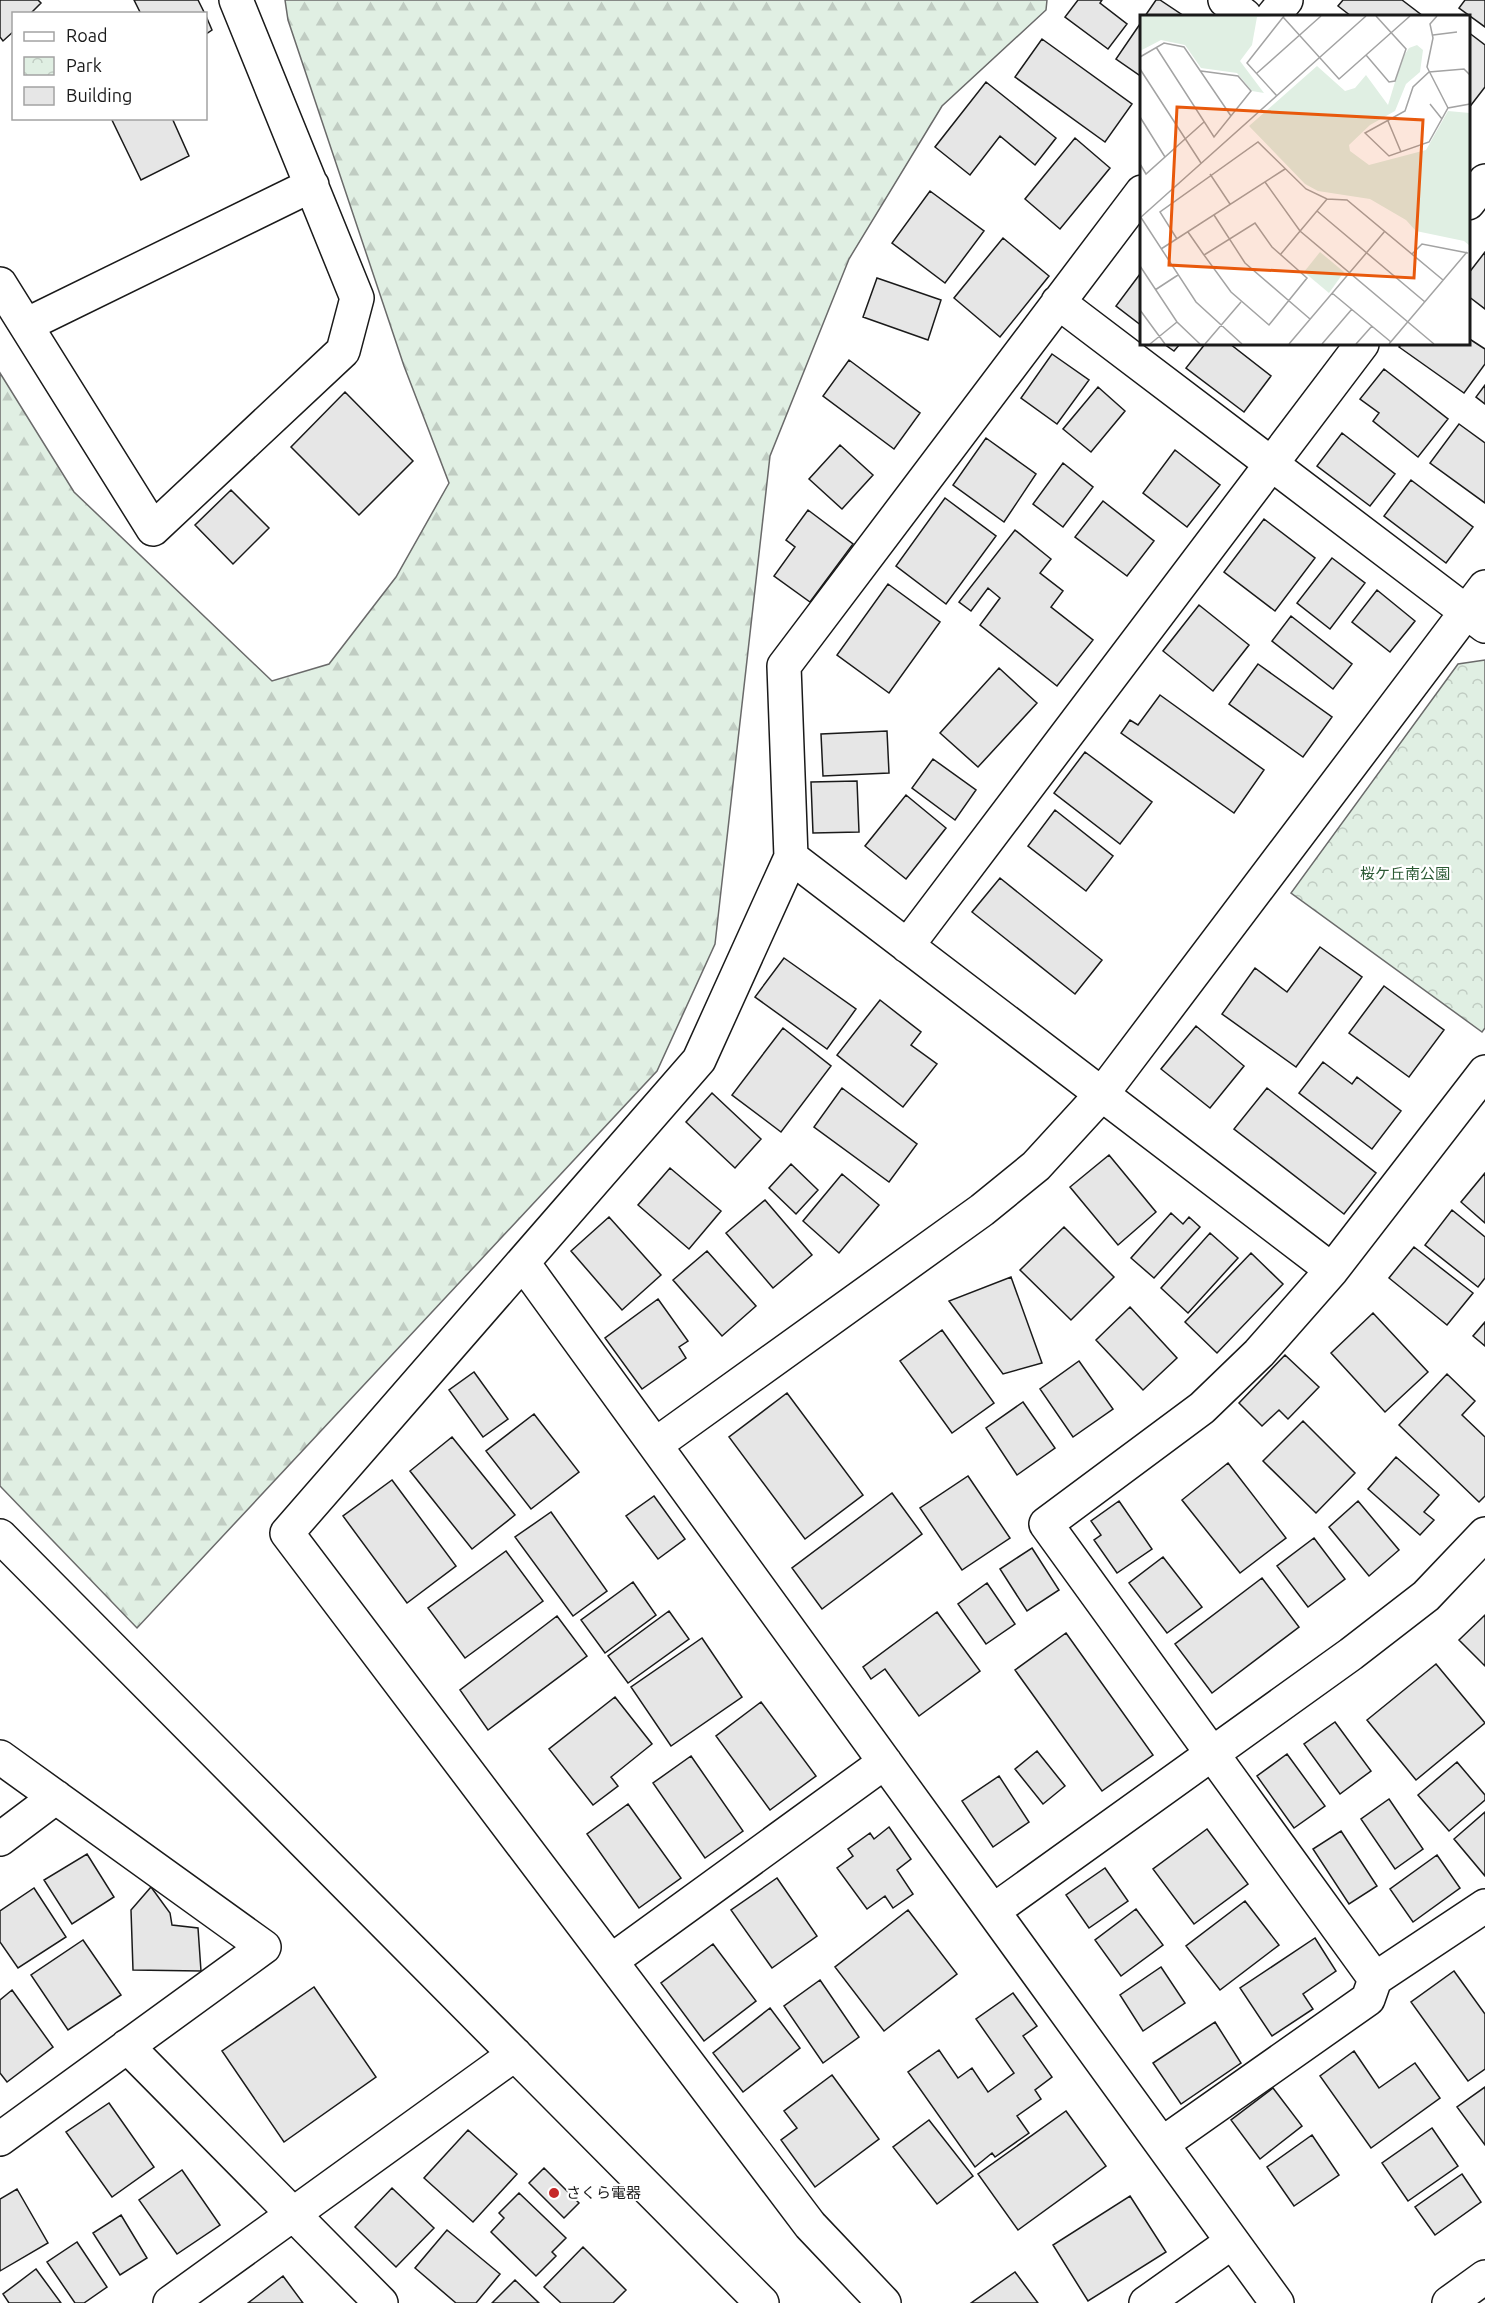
<svg xmlns="http://www.w3.org/2000/svg" width="1485" height="2303" font-family="Ubuntu,'Noto Sans JP',sans-serif">
	<style>
		.forest { fill: url(#forest-firs); stroke: #6a6a6a; stroke-width: 1.5 }
		.park { fill: url(#park-crowns); stroke: #6a6a6a; stroke-width: 1.5 }
		.building { fill: #e6e6e6; stroke: #1a1a1a; stroke-width: 1.5 }
		.lines { fill: none; stroke-linecap: round; stroke-linejoin: round }
		.minor-casing { stroke: #1a1a1a; stroke-width: 36 }
		.minor { stroke: #fff; stroke-width: 33 }
		.poi-dot { fill: #c62828; stroke: #fff; stroke-width: 2 }
		.labels { text-anchor: middle; stroke-width: 4.5; stroke-linejoin: round; paint-order: stroke }
		.park-label { font-size: 15px; fill: #2b5a34; stroke: #fff }
		.poi-label { font-size: 15px; fill: #1a1a1a; stroke: #fff; text-anchor: start }
		.inset-road { fill: none; stroke: #a3a3a3; stroke-width: 1.5 }
		.view { fill: #e8590c; fill-opacity: 0.15; stroke: #e8590c; stroke-width: 3 }
		.inset-edge { fill: none; stroke: #1a1a1a; stroke-width: 3 }
	</style>
	<defs>
		<pattern id="forest-firs" width="22" height="20" patternUnits="userSpaceOnUse" patternTransform="scale(1.5)"><rect width="22" height="20" fill="#e0efe3"/><path d="M5 1l3.5 6h-7zM16 11l3.5 6h-7z" fill="#c0ccc2"/></pattern>
		<pattern id="park-crowns" width="20" height="18" patternUnits="userSpaceOnUse" patternTransform="scale(1.5)"><rect width="20" height="18" fill="#e0efe3"/><path d="M2 6a3 3 0 1 1 6 0M12 15a3 3 0 1 1 6 0" fill="none" stroke="#c0ccc2"/></pattern>
	</defs>
	<rect width="100%" height="100%" fill="#fff"/>
	<path class="forest" d="M285 0H1047L1046 10 942 106 849 259 770 456 715 944 657 1071 137 1628 0 1486V373L74 492 272 681 329 664 396 577 449 483 404 366 288 20Z"/>
	<path class="park" d="M1485 660V1028L1482 1032 1291 893 1458 664Z"/>
	<path class="building" d="M0 0H38L41 3 30 14H14V31L3 41 0 37Z
		M134 0H198L205 14H141Z
		M1078 0H1102L1100 3 1127 24 1108 49 1065 17Z
		M1156 0H1160L1184 16H1145Z
		M1343 0H1402L1423 16H1351L1338 6Z
		M1465 0H1485V27L1459 8Z
		M206 16 212 30 206 34Z
		M1142 21V77L1116 59Z
		M1468 32 1485 45V87L1468 109Z
		M1042 39 1132 104 1105 142 1015 77Z
		M986 82 1056 138 1035 165 1000 136 970 175 935 147Z
		M111 118H172L189 156 141 180Z
		M1075 138 1110 168 1060 229 1025 199Z
		M930 191 984 231 945 283 892 243Z
		M1003 238 1049 276 1000 337 954 298Z
		M1485 252V309L1468 296V274Z
		M1140 274 1142 275V326L1116 306Z
		M877 278 941 300 928 340 863 317Z
		M1468 338 1485 349V364L1464 393 1399 347 1402 344H1468Z
		M1164 344H1180L1174 351Z
		M1205 344H1230L1271 376 1244 412 1186 368Z
		M1052 354 1089 380 1057 424 1021 398Z
		M849 360 920 413 894 449 823 396Z
		M1384 369 1448 419 1418 457 1373 421 1379 413 1360 399Z
		M1485 385V404L1476 397Z
		M1098 387 1125 411 1091 452 1063 429Z
		M345 392 413 461 359 515 291 447Z
		M1459 424 1485 443V503L1430 463Z
		M1342 433 1395 474 1370 506 1317 466Z
		M986 438 1036 474 1004 522 953 485Z
		M840 445 873 475 842 509 809 479Z
		M1175 450 1220 485 1187 527 1143 493Z
		M1063 463 1093 487 1063 527 1033 504Z
		M1411 480 1473 527 1446 563 1384 516Z
		M231 490 269 528 233 564 195 525Z
		M945 498 996 536 946 604 896 566Z
		M1103 501 1154 541 1127 576 1075 537Z
		M808 510 853 544 810 602 774 576 795 547 786 540Z
		M1264 519 1315 558 1275 611 1224 572Z
		M1015 530 1051 559 1040 573 1063 591 1051 607 1093 640 1057 686 980 625 1000 598 988 588 971 611 959 602Z
		M1332 558 1365 583 1330 629 1297 603Z
		M888 584 940 622 889 693 837 655Z
		M1377 590 1415 621 1390 652 1352 622Z
		M1199 605 1249 645 1213 691 1163 651Z
		M1291 616 1352 664 1333 689 1272 641Z
		M1258 664 1332 717 1303 757 1229 704Z
		M999 668 1037 703 978 767 940 733Z
		M1160 695 1264 770 1234 813 1121 733 1130 720 1138 725Z
		M887 731 889 773 823 776 821 734Z
		M1085 752 1152 802 1120 844 1054 793Z
		M933 759 976 790 955 820 912 788Z
		M857 781 859 832 813 833 811 782Z
		M906 795 946 828 906 879 865 846Z
		M1055 810 1113 856 1086 891 1028 846Z
		M1000 878 1102 960 1075 994 972 912Z
		M1320 947 1362 977 1296 1067 1222 1014 1255 968 1287 992Z
		M784 958 856 1009 827 1049 755 997Z
		M1384 986 1444 1030 1409 1077 1349 1033Z
		M880 1000 921 1032 911 1045 937 1064 903 1107 837 1055Z
		M1196 1026 1244 1066 1210 1108 1161 1069Z
		M783 1028 831 1066 781 1132 732 1095Z
		M1323 1062 1352 1084 1357 1077 1401 1111 1372 1149 1299 1093Z
		M842 1088 917 1144 889 1182 814 1127Z
		M1267 1088 1376 1173 1344 1214 1234 1129Z
		M712 1093 761 1139 735 1168 686 1122Z
		M1109 1155 1156 1212 1118 1245 1070 1187Z
		M791 1164 818 1190 796 1214 769 1188Z
		M670 1168 721 1211 689 1249 638 1205Z
		M1485 1173V1223L1461 1202Z
		M842 1174 879 1205 839 1253 803 1221Z
		M765 1200 812 1255 773 1288 726 1233Z
		M1452 1210 1485 1237V1278L1478 1287 1425 1245Z
		M1171 1213 1183 1224 1189 1217 1200 1227 1154 1278 1131 1258Z
		M609 1217 661 1275 622 1310 571 1251Z
		M1064 1227 1114 1277 1071 1320 1020 1270Z
		M1210 1233 1238 1258 1188 1313 1161 1288Z
		M1414 1247 1473 1293 1447 1325 1389 1278Z
		M707 1251 756 1306 722 1336 673 1280Z
		M1251 1253 1283 1284 1217 1353 1185 1322Z
		M1011 1277 1042 1363 1003 1374 949 1301Z
		M658 1299 688 1341 679 1347 686 1358 642 1389 605 1338Z
		M1130 1307 1177 1358 1143 1390 1096 1340Z
		M1373 1313 1428 1372 1385 1412 1331 1353Z
		M1485 1322V1346L1473 1336Z
		M942 1330 994 1403 952 1433 900 1361Z
		M1285 1355 1319 1387 1288 1419 1279 1410 1262 1426 1239 1403Z
		M1079 1361 1113 1409 1073 1437 1040 1389Z
		M474 1372 508 1419 483 1437 449 1390Z
		M1447 1374 1475 1401 1462 1415 1485 1437V1496L1479 1502 1399 1425Z
		M787 1393 863 1495 805 1539 729 1437Z
		M1023 1402 1055 1448 1017 1475 986 1428Z
		M534 1414 579 1472 531 1509 486 1451Z
		M1303 1421 1355 1473 1316 1513 1263 1461Z
		M452 1437 515 1515 472 1549 410 1471Z
		M1396 1457 1439 1495 1424 1512 1434 1520 1420 1535 1368 1489Z
		M1228 1463 1286 1538 1240 1573 1182 1500Z
		M968 1476 1010 1538 962 1570 920 1508Z
		M392 1480 456 1566 407 1603 343 1516Z
		M892 1493 922 1534 822 1609 792 1568Z
		M654 1496 685 1539 658 1559 626 1516Z
		M1119 1501 1152 1549 1117 1573 1094 1540 1101 1535 1091 1521Z
		M1358 1501 1399 1550 1369 1576 1329 1527Z
		M551 1512 607 1591 573 1616 515 1537Z
		M1314 1538 1345 1579 1308 1607 1277 1566Z
		M1032 1548 1059 1590 1027 1611 1000 1569Z
		M506 1551 543 1601 465 1658 428 1608Z
		M1163 1557 1202 1607 1167 1633 1129 1583Z
		M1262 1578 1299 1627 1212 1693 1175 1644Z
		M633 1582 656 1615 605 1653 581 1620Z
		M987 1583 1015 1624 986 1644 958 1604Z
		M669 1611 689 1639 628 1683 608 1656Z
		M937 1612 980 1671 919 1716 885 1669 871 1679 863 1667Z
		M1485 1615V1666L1459 1640Z
		M557 1616 587 1656 488 1730 460 1690Z
		M1066 1633 1153 1755 1102 1791 1015 1670Z
		M702 1638 742 1697 671 1746 631 1687Z
		M1436 1664 1485 1723 1416 1780 1367 1720Z
		M615 1697 652 1744 611 1777 618 1786 593 1805 549 1749Z
		M761 1702 816 1776 770 1810 716 1736Z
		M1335 1722 1371 1771 1340 1794 1304 1744Z
		M1037 1751 1065 1786 1043 1804 1015 1769Z
		M1287 1754 1325 1806 1294 1828 1257 1776Z
		M691 1756 743 1831 705 1858 653 1783Z
		M1457 1762 1485 1795V1800L1449 1831 1418 1795Z
		M999 1776 1029 1822 993 1847 962 1801Z
		M1389 1799 1423 1849 1395 1869 1361 1819Z
		M628 1804 681 1878 639 1908 587 1834Z
		M1485 1812V1876L1454 1839Z
		M889 1827 911 1859 897 1870 913 1894 893 1908 885 1896 867 1909 837 1868 853 1856 848 1849 870 1833 874 1839Z
		M1207 1829 1248 1884 1194 1924 1153 1869Z
		M1341 1831 1377 1886 1349 1904 1313 1849Z
		M87 1854 114 1897 72 1924 44 1880Z
		M1437 1855 1460 1888 1413 1922 1390 1889Z
		M1105 1868 1128 1901 1089 1928 1066 1895Z
		M777 1878 817 1936 772 1968 731 1910Z
		M151 1887 170 1913 172 1925 198 1928 201 1971 133 1970 131 1910Z
		M34 1888 66 1937 18 1968 0 1942V1911Z
		M1245 1901 1279 1945 1220 1990 1186 1946Z
		M1136 1909 1163 1945 1121 1976 1095 1940Z
		M908 1910 957 1974 884 2031 835 1967Z
		M1315 1938 1336 1971 1303 1994 1313 2009 1272 2036 1240 1988Z
		M83 1940 121 1995 68 2030 31 1975Z
		M713 1944 756 2001 704 2041 661 1983Z
		M1161 1967 1185 2003 1143 2031 1120 1995Z
		M1454 1971 1485 2014V2069L1468 2081 1411 2002Z
		M820 1980 859 2037 823 2063 784 2006Z
		M314 1987 376 2077 284 2142 222 2051Z
		M12 1990 53 2047 7 2082 0 2073V2000Z
		M1013 1993 1037 2026 1023 2036 1052 2077 1035 2090 1041 2099 1017 2116 1029 2133 995 2157 992 2153 975 2167 908 2072 939 2050 958 2078 972 2068 988 2092 1014 2073 976 2019Z
		M770 2008 800 2048 743 2092 713 2053Z
		M1215 2022 1241 2063 1181 2104 1153 2063Z
		M1354 2051 1379 2088 1415 2063 1440 2098 1371 2148 1320 2076Z
		M832 2075 879 2139 815 2187 781 2140 797 2128 784 2111Z
		M1485 2087V2145L1457 2107Z
		M1273 2088 1302 2126 1260 2159 1231 2120Z
		M109 2103 154 2167 112 2197 66 2132Z
		M1066 2111 1106 2166 1018 2230 978 2174Z
		M929 2120 973 2176 937 2204 893 2147Z
		M1432 2128 1458 2166 1408 2201 1382 2163Z
		M468 2130 517 2174 473 2222 424 2178Z
		M1312 2135 1339 2175 1294 2206 1267 2167Z
		M544 2168 579 2203 564 2218 529 2183Z
		M182 2170 220 2225 177 2254 139 2200Z
		M1462 2174 1481 2202 1435 2235 1415 2207Z
		M392 2188 434 2228 396 2267 355 2227Z
		M17 2189 48 2243 0 2271V2199Z
		M519 2193 566 2238 552 2252 556 2256 536 2276 491 2232 504 2218 499 2213Z
		M1130 2196 1166 2252 1088 2301 1053 2245Z
		M121 2215 147 2258 120 2275 93 2233Z
		M447 2230 500 2274 476 2303H456L415 2268Z
		M77 2242 107 2287 84 2303H75L47 2262Z
		M583 2247 626 2290 613 2303H561L544 2287Z
		M36 2269 61 2303H9L3 2294Z
		M1015 2272 1038 2303H971Z
		M283 2276 303 2303H248Z
		M515 2280 539 2303H492Z"/>
	<g class="lines">
		<g class="minor-casing">
			<path id="minor" d="M1225 0 1245 16
				M1273 16 1286 0
				M1468 203 1485 181
				M0 284 153 529 343 351 357 298 236 0
				M1058 302 1485 626
				M26 325 312 185
				M791 857 1332 1270
				M907 946 1362 344
				M1485 1072 1332 1270 1259 1353 1202 1408 1046 1524 1375 1979 1485 1906
				M523 1263 1277 2303
				M655 1445 982 1210 1036 1166 1102 1094 1485 587
				M0 1536 762 2303
				M0 1757 264 1947 0 2139
				M0 1839 56 1797
				M993 1911 1351 1654 1426 1596 1485 1534
				M611 1961 885 1762
				M127 2046 381 2303
				M1162 2144 1368 1999 1375 1979
				M170 2303 515 2054
				M884 2303 810 2225 287 1533 699 1060 791 857 784 666 1142 192
				M1146 2303 1232 2242
				M1449 2303 1485 2277"/>
		</g>
		<use href="#minor" class="minor"/>
	</g>
	<circle class="poi-dot" cx="554" cy="2193" r="6"/>
	<g class="labels">
		<g class="park-label">
			<text x="1405" y="879">桜ケ丘南公園</text>
		</g>
		<g class="poi-label">
			<text x="566" y="2198">さくら電器</text>
		</g>
	</g>
	<g transform="translate(1140 15)">
		<rect width="330" height="330" fill="#fff"/>
		<path d="M0 1H135L117 2 112 30 100 46 124 78 112 76 97 58 61 53 45 30 21 25 0 36ZM277 30 283 35 280 57 266 69 255 96 230 110 209 130 210 136 229 150 286 135 308 96 330 98V231L324 226 276 216 266 205 230 184 178 176 165 169 109 111 177 51 205 76 215 73 226 60 248 90 262 44 269 33Z" fill="#e0efe3"/>
		<path d="M180 237 204 257 189 278 164 257Z" fill="#e0efe3"/>
		<path class="inset-road" d="M297 1 290 9 293 23 287 52 308 93M143 2 199 64 270 1M293 20 317 17M16 32 74 122 111 76 98 61 61 56M226 40 249 67 255 66 266 34 236 1M0 42 24 28 44 32 91 101M0 54 61 148M117 58 181 1M330 60 324 54 289 57 273 72 265 96 225 118 249 141 289 127 308 93 330 89M137 81 107 48 144 1M290 89 302 104M0 102 25 142M248 106 261 137M0 149 6 159 64 107M70 159 90 189M125 167 160 216 294 329M177 196 285 287M74 200 105 248 170 304M0 201 56 287 102 329M0 203 226 1M115 208 132 232 167 263 129 310 91 277 64 240ZM48 217 64 240M37 224 20 197 118 127 166 174 187 184 207 185 303 265M21 234 145 154M272 239 282 229 328 238M140 240 187 184M0 251 37 307 60 329M15 275 38 260M192 278 251 327M0 295 25 329M10 329 37 307M65 329 101 287M149 329 245 216M182 329 212 294M216 329 232 311M249 329 327 237"/>
		<path class="view" d="M37 92 283 105 274 263 29 250Z"/>
		<rect width="330" height="330" class="inset-edge"/>
	</g>
	<rect x="12" y="12" width="195" height="108" fill="#ffffff" stroke="#a3a3a3" stroke-width="1.5"/>
	<rect x="24" y="32" width="30" height="9" fill="#ffffff" stroke="#a3a3a3" stroke-width="1.5"/>
	<text x="66" y="42" font-size="18" fill="#1a1a1a">Road</text>
	<rect x="24" y="57" width="30" height="18" fill="url(#park-crowns)" stroke="#a3a3a3" stroke-width="1.5"/>
	<text x="66" y="72" font-size="18" fill="#1a1a1a">Park</text>
	<rect x="24" y="87" width="30" height="18" fill="#e6e6e6" stroke="#a3a3a3" stroke-width="1.5"/>
	<text x="66" y="102" font-size="18" fill="#1a1a1a">Building</text>
</svg>
